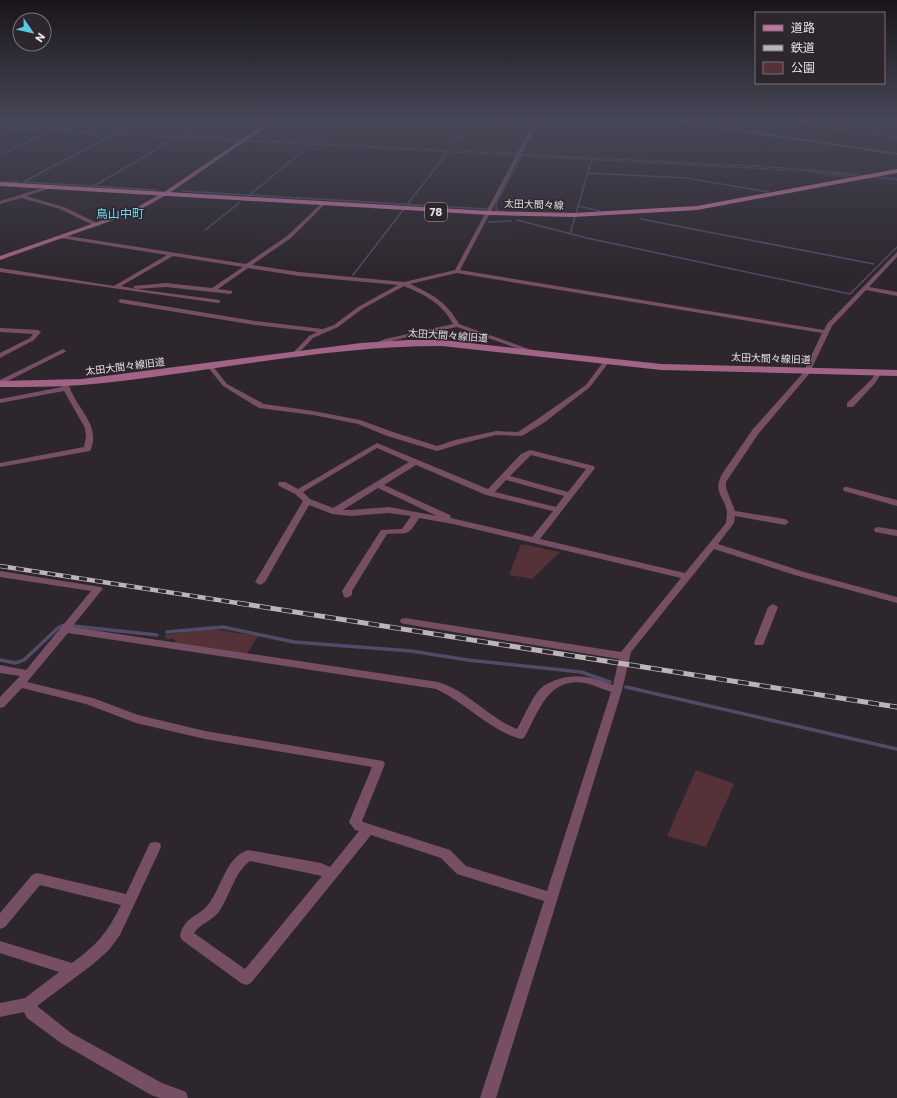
<svg xmlns="http://www.w3.org/2000/svg" width="897" height="1098" font-family="Poppins,'Noto Sans JP',sans-serif">
	<style>
		.green { fill: #553238 }
		.water { fill: #0f0b32; stroke: #504b68 }
		.lines { fill: none; stroke-linecap: round; stroke-linejoin: round }
		.stream-far1 { stroke: #504b68; stroke-width: 1.5 }
		.stream { stroke: #504b68; stroke-width: 3.5 }
		.street { fill: #774f64; fill-rule: evenodd }
		.secondary { fill: #a26485; fill-rule: evenodd }
		.primary { fill: #c4739e; fill-rule: evenodd }
		.rail-far1-casing { stroke: #bbb5bb; stroke-width: 4.5 }
		.rail-casing { stroke: #bbb5bb; stroke-width: 5 }
		.rail-far1 { stroke: #2d262d; stroke-width: 3; stroke-dasharray: 8; stroke-linecap: butt }
		.rail { stroke: #2d262d; stroke-width: 3.5; stroke-dasharray: 11; stroke-linecap: butt }
		.labels { text-anchor: middle; stroke-width: 3; stroke-linejoin: round; paint-order: stroke }
		.far-street-label { font-size: 10px; fill: #e6e1e6; stroke: #2d262d }
		.shield { fill: #2d262d; stroke: #aea9ae; stroke-width: 1 }
		.shield-label { font-size: 11px; font-weight: bold; fill: #e6e1e6 }
		.far-quarter-label { font-size: 12px; fill: #71d6ed; stroke: #2d262d }
	</style>
	<rect width="100%" height="100%" fill="#2d262d"/>
	<path class="green" d="M0 126 755 165 863 173 861 174 756 166Z
		M0 128 738 167 853 175 849 176 851 177 844 178 799 171 772 170Z
		M521 544 560 552 532 579 509 575Z
		M212 629 258 636 246 655 174 643 176 641 171 638 168 640 165 637V635Z
		M696 770 734 784 706 847 667 836Z"/>
	<path class="water" d="M0 127 801 169 897 179V180L809 171 0 128Z"/>
	<g class="lines">
		<path class="stream-far1" d="M668 120 806 141
			M777 120 897 137
			M0 125 12 120
			M58 128 76 120
			M183 134 207 120
			M315 141 340 120
			M450 148 471 120
			M0 155 49 132
			M588 173 686 178 768 192
			M25 181 117 133
			M0 182H19
			M23 182 157 190
			M94 186 174 139
			M182 191 486 209
			M248 196 308 147
			M578 206 600 211
			M498 211 496 209V203L521 158
			M641 219 874 264
			M517 220 587 238 850 294 897 247
			M488 222 511 221
			M205 230 239 203
			M570 234 592 158
			M353 275 447 153"/>
		<path class="stream" d="M73 626 157 635
			M167 632 223 627 294 642 411 651 468 660 581 672 610 682
			M0 660 15 663 24 660 59 627 64 625
			M626 687 897 749"/>
		<path class="street" d="M535 120H539L460 270 824 330 827 324 897 252V257L869 287 897 292V296L866 290 832 326 809 374 759 433 726 482V488L735 511 785 519 789 522 785 525 735 516 734 523 718 544 804 572 897 597V603L798 576 714 549 631 652 622 690 496 1098H480L544 901 457 874 441 858 371 835 251 983 246 985 241 983 182 940 180 936C184 918 195 918 206 907 222 890 224 858 248 850L321 863 330 867 359 831 355 830 349 822 372 767 205 739 136 723 86 704 22 688 4 707 0 708V697L20 676 0 673V665L26 670 91 591 0 577V571L101 587 103 589 101 591 72 627 438 682C468 691 489 718 517 729 524 717 531 699 540 689 545 684 552 681 559 679 579 673 594 678 613 685L619 659 405 624 401 623 400 621 401 619 405 618 621 652 681 578 453 524 419 518C407 538 408 532 387 534L352 591V595L347 598 344 597 342 591 381 530 402 529 411 516 389 513 351 516 332 514 309 505 265 582 260 585 255 582 303 501 295 494 279 486 278 484 279 482H285L298 489 377 443 488 489 521 454 530 450 594 466 595 468 540 539 685 573 726 523C726 520 727 516 727 513 725 496 712 493 722 474L753 429 803 373 822 333 457 273 410 284C432 294 447 302 459 324L540 353V355H536L457 327 416 335 375 345V343L385 339 453 324C442 303 425 295 404 286L362 309 338 327 313 338 295 357H291V355L309 336 317 332 255 325 121 303 118 301 121 299 255 321 323 329 334 325 358 307 398 285 299 276 248 268 218 289 232 291V293L230 294 166 287 136 289 220 300V302L218 303 0 272V268L114 286 167 255 60 238V236L62 235 246 264 287 236 322 203 324 205 291 238 252 265 299 272 404 282 455 270ZM173 256 243 267 212 288 166 283 134 286 133 287 136 289 121 286ZM377 448 409 462 333 508 310 499 303 492ZM531 455 586 469 568 492 510 476ZM416 465 486 495 553 511 532 537 451 518 450 515 384 485ZM506 480 564 496 556 507 495 492ZM378 488 437 516 389 507 351 510H343ZM68 633 436 689C466 703 488 729 520 739L524 738C538 713 548 676 585 683 594 685 602 689 611 692L547 891 466 866 450 850 363 822 362 821 385 764 383 761 205 731 138 715 93 698 27 682ZM250 861 322 876 245 969 194 933C200 924 211 921 218 913 230 897 233 874 250 861Z
			M673 120H680L897 153V155Z
			M46 187 48 189 26 196 64 207 99 224V226H95L60 209 21 198 0 204V201Z
			M0 328 38 330 41 332 34 340 0 358V353L30 338 33 334 0 332Z
			M63 349 66 351 65 352 0 385V380Z
			M606 360 609 362 590 387 545 422 522 436 496 435 460 444 437 451 387 436 358 424 313 415 259 408 223 386 207 366 210 364 212 365 227 384 264 404 313 411 360 420 393 432 437 446 455 440 496 431 518 432 539 418 586 385 604 361Z
			M879 370 882 372 876 382 853 407H847V403L871 380 877 371Z
			M64 382 66 383 70 388C77 409 102 426 90 451L0 467V463L84 447 86 437 85 428 64 391 0 403V399L62 387 61 384Z
			M844 487H847L897 500V506L844 491 843 489Z
			M878 527 897 530V536L875 532 874 530 875 528Z
			M773 604 778 607 764 643 763 645H755L754 643 768 607Z
			M155 842 160 843 161 847 120 935 109 950 92 965 37 1006 71 1033 162 1083 186 1092 188 1098H160L151 1095 61 1043 27 1018 24 1012 0 1017V1003L25 998 59 972 0 953V941L72 963C98 944 107 933 121 905L40 885 5 927 0 929V913L32 875 37 873 126 894 150 843Z"/>
		<path class="secondary" d="M271 120H276L168 194 136 212 0 260V256L132 210 164 192Z
			M408 340H442L661 364 897 370V376L661 370 442 346C321 346 202 374 82 385 54 387 27 387 0 387V381L82 379 361 343Z"/>
		<path class="primary" d="M897 169V173L697 210 573 217 490 215 0 186V182L490 211 573 213 697 206Z"/>
		<g class="rail-far1-casing">
			<path id="rail-far1" d="M0 566 244 604"/>
		</g>
		<g class="rail-casing">
			<path id="rail" d="M238 603 897 707"/>
		</g>
		<use href="#rail-far1" class="rail-far1"/>
		<use href="#rail" class="rail"/>
	</g>
	<linearGradient id="sky" x2="0" y2="1"><stop stop-color="#191519"/><stop offset="0.44" stop-color="#464757"/><stop offset="1" stop-color="#464757" stop-opacity="0"/></linearGradient>
	<rect width="897" height="273" fill="url(#sky)"/>
	<g class="labels">
		<g class="far-street-label">
			<text transform="translate(534 204) rotate(2)" y="4">太田大間々線</text>
			<text transform="translate(448 335) rotate(4)" y="4">太田大間々線旧道</text>
			<text transform="translate(771 358) rotate(2)" y="4">太田大間々線旧道</text>
			<text transform="translate(125 366) rotate(-7)" y="4">太田大間々線旧道</text>
		</g>
		<rect class="shield" x="425" y="203" width="22" height="18" rx="3"/>
		<g class="shield-label">
			<text x="436" y="216">78</text>
		</g>
		<g class="far-quarter-label">
			<text x="120" y="218">鳥山中町</text>
		</g>
	</g>
	<rect x="755" y="12" width="130" height="72" fill="#2d262d" stroke="#777177"/>
	<rect x="763" y="25" width="20" height="6" fill="#c4739e" stroke="#777177"/>
	<text x="791" y="32" font-size="12" fill="#e6e1e6">道路</text>
	<rect x="763" y="45" width="20" height="6" fill="#bbb5bb" stroke="#777177"/>
	<text x="791" y="52" font-size="12" fill="#e6e1e6">鉄道</text>
	<rect x="763" y="62" width="20" height="12" fill="#553238" stroke="#777177"/>
	<text x="791" y="72" font-size="12" fill="#e6e1e6">公園</text>
	<g transform="translate(32 32) rotate(124)"><circle r="19" fill="#2d262d" stroke="#777177"/>
	<path d="M0-3L7 15L0 10L-7 15Z" fill="#57c9e2"/>
	<text y="-6" font-size="11" font-weight="bold" text-anchor="middle" fill="#e6e1e6">N</text>
	</g>
</svg>
